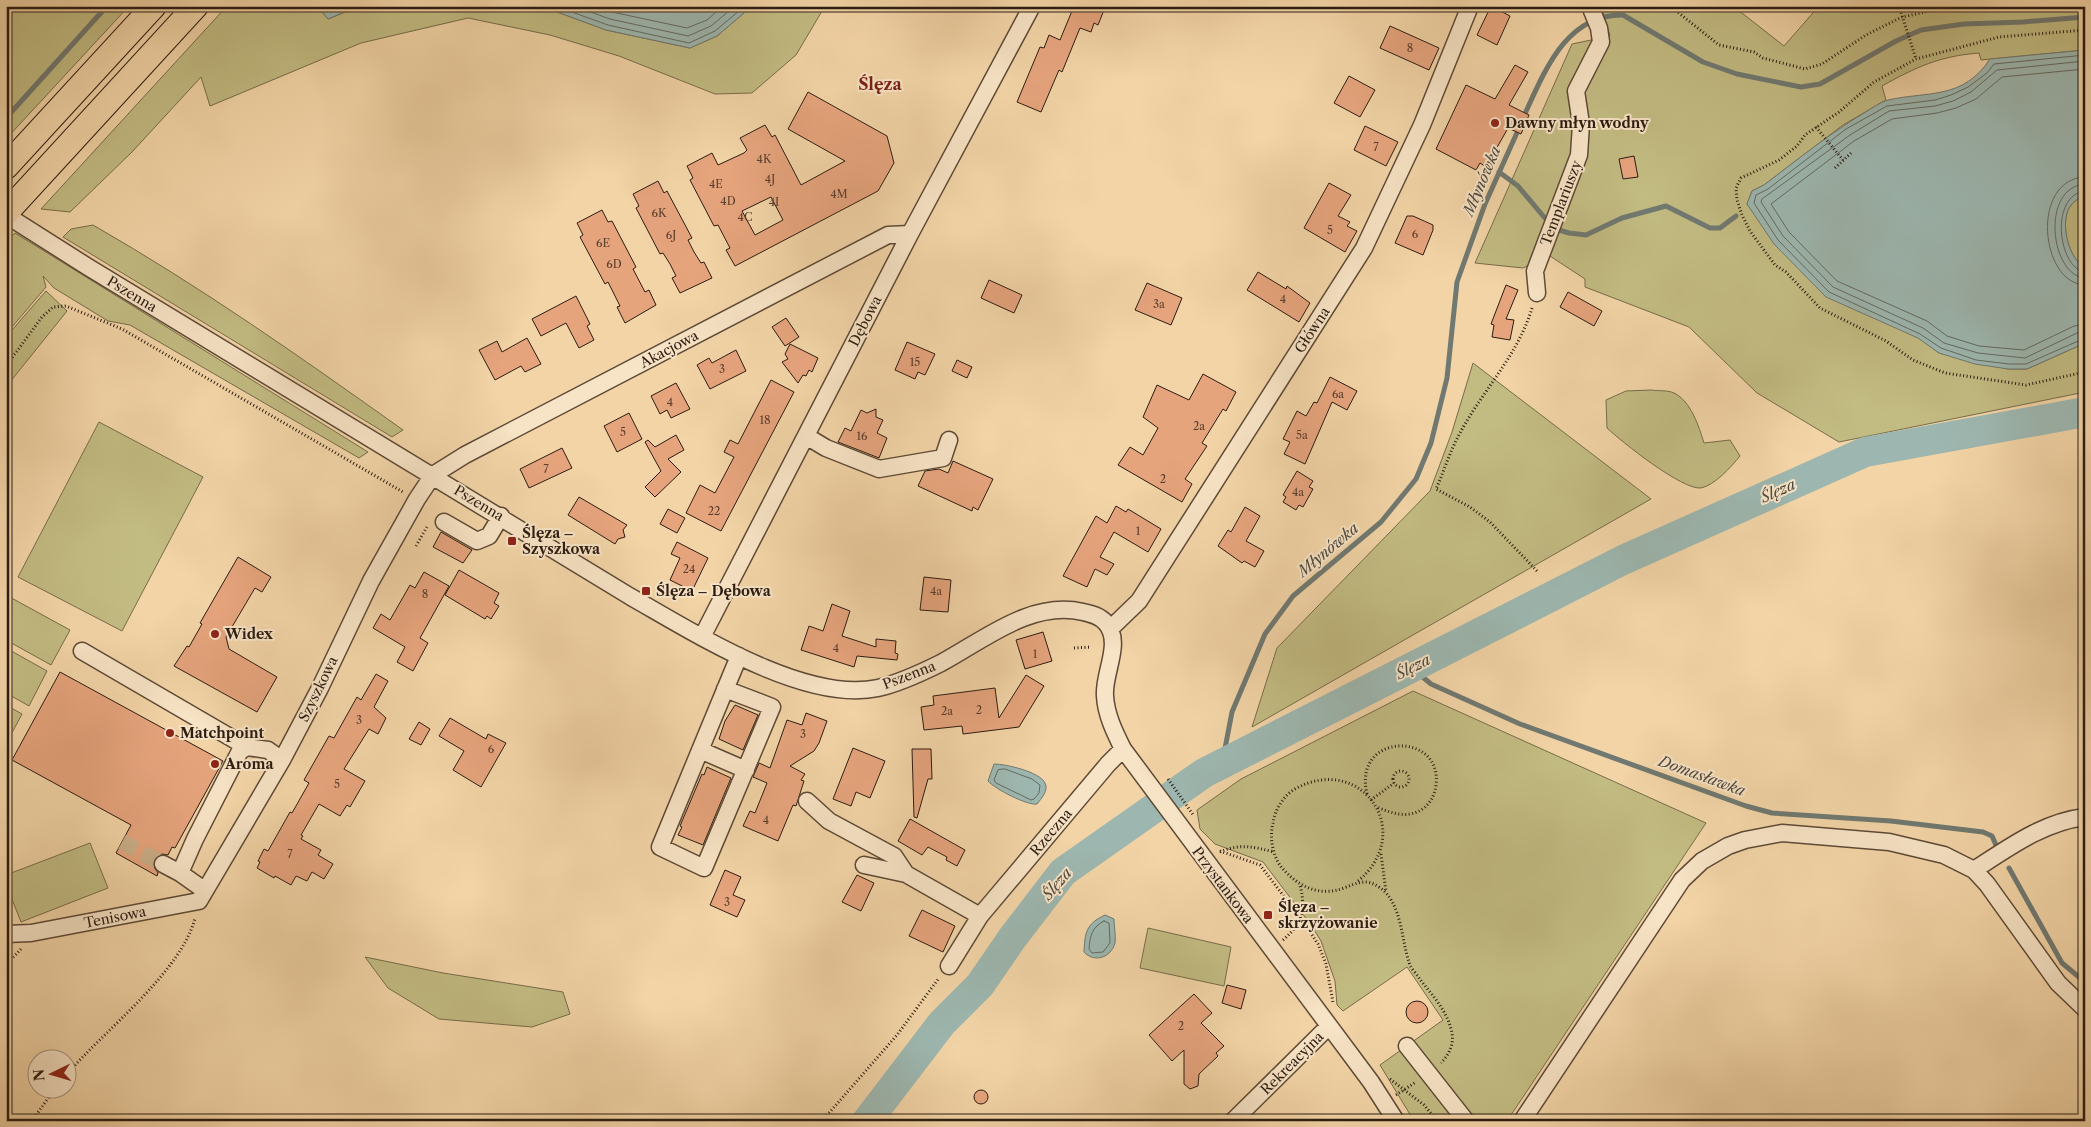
<svg xmlns="http://www.w3.org/2000/svg" width="2091" height="1127" font-family="'Libre Caslon Text',serif">
	<style>
		.green { fill: #c2bb82; stroke: #776c4a }
		.water { fill: #9db7b0; stroke: #707971 }
		.lines { fill: none; stroke-linecap: round; stroke-linejoin: round }
		.shore { stroke: #646a61; stroke-width: 1 }
		.stream { stroke: #707971; stroke-width: 5 }
		.river { stroke: #9db7b0; stroke-width: 30 }
		.building { fill: #e6a47d; stroke: #2c1c12; fill-rule: evenodd }
		.minor-tunnel { stroke: #caaf88; stroke-width: 16; stroke-dasharray: 16 8; stroke-linecap: butt }
		.minor-casing { stroke: #5e4a37; stroke-width: 19 }
		.highway-casing { stroke: #2c1c12; stroke-width: 26 }
		.path { stroke: #2c1c12; stroke-width: 3; stroke-dasharray: 1 2.5; stroke-linecap: butt }
		.minor { stroke: #f7e3c5; stroke-width: 16 }
		.highway { stroke: #f2d4a6; stroke-width: 24 }
		.poi-dot { fill: #8f2418; stroke: #f7e3c5; stroke-width: 2 }
		.labels { text-anchor: middle; stroke-width: 4; stroke-linejoin: round; paint-order: stroke }
		.number-label { font-size: 11px; fill: #5a3e2d }
		.poi-label { font-size: 14px; font-weight: bold; fill: #2c1c12; stroke: #f7e3c5; text-anchor: start }
		.street-label { font-size: 14px; fill: #2c1c12; stroke: #f7e3c5 }
		.water-label { font-size: 15px; font-style: italic; fill: #4e4a41; stroke: #f7e3c5 }
		.quarter-label { font-size: 16px; font-weight: bold; fill: #7a1f14; stroke: #f7e3c5 }
	</style>
	<rect width="100%" height="100%" fill="#f2d4a6"/>
	<filter id="stains"><feTurbulence type="fractalNoise" baseFrequency=".004" numOctaves="4"/><feColorMatrix values="0 0 0 0 .2 0 0 0 0 .09 0 0 0 0 .02 0 0 0 .5 -.17"/></filter>
	<radialGradient id="worn" r=".72"><stop offset=".6" stop-color="#630" stop-opacity="0"/><stop offset="1" stop-color="#630" stop-opacity=".3"/></radialGradient>
	<path class="green" d="M6 6H129L6 139V63L9 59 6 56Z
		M227 6H317L328 19 360 6H541L606 30 690 48 717 36 752 6H825L796 55 752 93 715 94 619 56 550 35 468 18 361 43 210 106 201 77 132 152 70 212 41 209Z
		M1601 6H1733L1784 46 1819 6H2085V50L1981 60 1979 53C1940 56 1916 67 1882 86L1886 100 1843 125 1764 185 1752 191 1747 204 1757 217 1939 353 2008 369H2027L2085 343V392L1839 442 1757 393 1689 327 1585 287V279L1550 256 1523 268 1475 263 1572 44 1610 36Z
		M2085 194V268C2069 258 2061 228 2068 210 2071 203 2078 199 2085 194Z
		M93 225C201 287 302 358 403 430L392 437 63 237 71 229Z
		M15 233 49 254 368 452 359 458 130 325 108 321 54 288 43 276 46 287 6 334V242Z
		M46 291 67 311 6 387V337Z
		M1473 363 1651 499 1252 727 1277 648 1430 491 1452 432Z
		M1651 390C1657 391 1668 390 1674 393 1691 401 1699 427 1704 443L1730 440 1740 456C1731 467 1715 485 1701 488 1682 490 1622 442 1607 428L1606 400 1626 391Z
		M99 422 203 477 122 631 18 577Z
		M6 595 70 630 51 665 6 640Z
		M6 648 47 671 29 706 6 693Z
		M1413 691 1706 823 1507 1121H1414L1380 1065 1443 1020 1407 967 1343 1011 1337 1005 1335 981 1321 941 1311 925 1263 862 1215 844 1200 829 1197 810 1241 779Z
		M6 705 22 714 6 744Z
		M90 843 108 888 21 922 6 884V875Z
		M1148 928 1231 947 1224 986 1140 968Z
		M365 957 443 973 563 992 570 1014 532 1027 439 1019 388 988Z"/>
	<path class="water" d="M317 6H359L328 19Z
		M541 6H752L717 36 690 48 606 30Z
		M2085 50V194C2078 199 2071 203 2068 210 2061 228 2069 258 2085 268V343L2027 369H2008L1975 364 1939 353 1918 338 1826 297 1774 244 1747 204 1752 191 1764 185C1797 160 1829 134 1864 113 1871 109 1880 102 1888 100 1928 91 1963 100 1990 59Z
		M994 764C1006 764 1040 772 1045 783 1049 790 1041 799 1037 804 1028 806 995 789 988 781Z
		M1105 915 1114 919C1114 926 1116 936 1115 943 1111 958 1094 963 1084 952 1085 932 1086 924 1105 915Z"/>
	<g class="lines">
		<path class="shore" d="M555 6 608 25 689 43 715 31 745 6
			M574 6 610 19 688 36 711 26 735 6
			M596 6 612 12 687 28 707 20 723 6
			M2085 55 1994 64 1987 73 1968 87 1951 95 1935 100 1887 106 1846 129 1768 189 1756 195 1754 203 1778 240 1829 292 1920 334 1941 348 1976 360 2009 364H2026L2085 338
			M2085 61 1997 70 1971 92 1953 101 1935 106 1889 111 1850 135 1762 199 1761 202 1783 236 1833 287 1923 328 1944 343 1978 353 2025 358 2077 333 2085 332
			M2085 69 2002 77 1976 99 1956 108 1937 113 1892 119 1854 141 1771 204 1789 232 1837 281 1927 321 1947 336 1979 346 2024 350 2074 326 2085 324
			M2085 177C2030 179 2040 284 2085 285
			M2085 184C2040 187 2050 276 2085 278
			M2085 191C2049 195 2058 269 2085 272
			M1005 769 1032 779 1040 785 1039 793 1034 799 1031 800 996 783 994 780 998 770Z
			M1104 921 1109 923 1110 943 1103 952 1092 953 1089 949C1090 936 1092 927 1104 921Z"/>
		<path class="stream" d="M6 118 107 6
			M1523 118C1544 73 1565 14 1623 15L1703 62 1737 74 1801 87 1820 84 1896 41 1921 30 1964 24 2023 22 2085 17
			M1499 172 1518 186 1544 217 1559 230 1569 233 1586 235 1622 218 1666 206 1710 228H1720L1736 216
			M1413 669 1431 684 1520 724 1746 806 1772 813 1891 821 1983 832 1992 836 1996 845
			M1222 764 1232 712 1265 634 1293 596 1381 522 1416 479 1431 443 1447 378 1457 282 1485 204 1520 126
			M2009 868 2062 963 2085 982"/>
		<path class="river" d="M867 1121 942 1023 980 985 1013 937 1063 872 1204 773 1623 560 1865 452 2085 412"/>
	</g>
	<path class="building" d="M1074 6H1095L1104 10 1098 25 1094 23 1091 32 1080 28 1062 72 1059 70 1041 112 1017 102 1040 47 1044 48 1049 35 1060 40Z
		M1491 6 1510 16 1497 45 1477 35Z
		M1390 26 1439 48 1429 70 1380 48Z
		M1515 65 1528 72 1509 105 1529 115 1521 134 1508 128 1486 167 1480 163 1476 170 1436 149 1466 85 1495 99Z
		M1349 76 1375 90 1360 117 1334 103Z
		M808 92 887 136 894 163 878 191 735 266 726 250 730 248 718 225 714 226 690 180 693 178 687 166 712 153 718 165 744 153 747 150 740 138 765 125 772 137 775 135 801 185 845 161 788 129ZM771 197 783 220 755 235 742 211Z
		M1365 126 1398 142 1386 166 1354 150Z
		M1634 156 1638 177 1623 179 1619 159Z
		M658 181 664 193 667 191 692 238 688 240 694 252 701 263 704 262 712 278 680 293 672 278 676 276 670 264 663 253 660 254 636 208 639 206 633 194Z
		M1329 183 1351 195 1338 216 1350 222 1347 226 1357 231 1345 252 1304 228Z
		M602 210 608 222 612 221 636 267 633 269 645 292 649 290 656 305 625 323 617 307 620 306 608 282 605 284 580 237 583 235 577 223Z
		M1407 216H1413L1433 225V230L1423 255 1395 243Z
		M1258 272 1286 289 1287 286 1310 303 1299 322 1247 290Z
		M989 280 1022 295 1014 313 981 298Z
		M1147 283 1182 298 1171 325 1135 310Z
		M1506 285 1518 290 1506 319 1514 320 1510 340 1492 337 1494 325 1491 324Z
		M1568 292 1602 311 1594 326 1560 307Z
		M576 296 590 324 587 326 594 340 579 348 566 323 541 336 532 319Z
		M786 318 799 337 785 346 772 327Z
		M527 338 541 364 525 372 521 366 495 380 479 350 497 341 502 352Z
		M907 342 935 354 925 375 918 372 915 379 895 370Z
		M790 344 818 358 812 372 809 370 806 376 803 375 798 383 782 362 788 359 785 354Z
		M736 350 746 371 710 389 697 365 709 358 712 363Z
		M957 360 972 367 967 378 952 371Z
		M1203 374 1236 392 1226 411 1223 409 1202 443 1207 446 1185 479 1192 484 1182 502 1118 465 1130 447 1143 455 1158 428 1143 417 1157 385 1189 400Z
		M1330 377 1357 391 1347 410 1332 402 1305 464 1284 454 1290 442 1283 439 1297 411 1306 416 1314 402 1317 403Z
		M771 380 794 392 721 531 686 513 700 485 715 493 734 457 724 452 730 440 738 444Z
		M676 383 690 409 671 418 667 410 660 414 651 396Z
		M876 409V417L883 420 877 433 887 438 879 458 838 442 845 428 851 431 861 410 867 413Z
		M629 413 642 439 617 452 604 426Z
		M676 435 684 450 668 459 681 472 655 497 645 487 661 471 645 442 648 440 655 447Z
		M562 448 572 468 529 488 520 469Z
		M953 461 993 479 978 510 973 507 972 511 918 486 925 471 939 469 948 473Z
		M1297 471 1313 481 1309 487 1313 489 1303 507 1299 505 1296 510 1283 502 1286 497 1283 495Z
		M579 497 627 525 623 530 625 537 618 539 615 544 568 515Z
		M1116 506 1126 512 1128 509 1161 529 1148 552 1114 532 1100 557 1114 564 1107 575 1095 569 1087 587 1063 576 1096 516 1107 523Z
		M1245 507 1260 516 1246 541 1264 551 1255 567 1244 561 1242 563 1218 546 1228 530 1231 532Z
		M668 509 685 518 677 533 660 524Z
		M441 532 472 550 463 563 433 547Z
		M677 542 708 558 692 591 670 580 680 558 671 554Z
		M238 557 271 577 262 592 255 588 226 637 229 649 277 677 257 712 174 666 187 646 189 647 202 624 200 623Z
		M459 570 499 593 494 603 499 606 491 619 487 616 485 619 445 595Z
		M424 572 449 586 420 638 428 643 413 671 397 662 405 647 373 628 381 614 390 620 410 585 415 588Z
		M924 577 951 580 948 612 920 610Z
		M832 604 850 611 842 636 876 647V639L896 641 895 653 898 654 897 660 857 656 854 667 801 650 809 626 823 631Z
		M1043 632 1052 661 1025 669 1016 640Z
		M60 672 223 761 175 848 172 847 168 855 162 854 154 859 153 865 158 873 157 876 116 853 131 825 12 760Z
		M376 674 388 681 374 707 386 718 378 734 369 729 344 769 365 781 350 807 347 805 340 816 319 804 301 835 303 836 301 839 321 850 318 855 333 864 324 879 312 872 307 881 296 876 291 885 275 876 274 878 257 868 260 862 258 861 264 849 268 851 290 812 292 813 309 783 304 780 329 736 334 738 357 697 361 700Z
		M1026 675 1044 686 1019 727 963 734 962 726 924 730 921 707 934 705 933 696 995 688 999 718Z
		M735 705 758 715 743 750 719 739 725 721Z
		M806 713 827 721 819 743 814 751 790 766 805 774 801 780 804 781 796 806 793 805 778 841 743 826 750 811 755 813 767 783 753 777 759 763 770 768 787 720 802 725Z
		M450 718 486 739 488 734 506 743 481 787 453 770 464 751 439 736Z
		M419 722 430 729 421 745 409 739Z
		M853 748 885 761 870 798 856 792 851 806 833 799Z
		M912 749H931L932 779H928L917 818 914 817Z
		M707 767 731 778 703 845 678 835 682 827 680 826 702 774 704 775Z
		M910 819 965 850 957 866 946 860 947 857 928 847 922 855 898 841Z
		M725 870 741 877 733 895 745 900 737 917 710 905Z
		M857 875 874 883 861 911 842 902Z
		M922 910 955 926 943 952 909 936Z
		M1227 985 1246 990 1241 1009 1222 1003Z
		M1194 994 1212 1013 1201 1023 1224 1046 1216 1053 1218 1056 1199 1074 1198 1086 1190 1089 1184 1084V1050L1172 1061 1149 1035Z
		M1406 1012a11 11 0 1 1 22 0a11 11 0 1 1-22 0Z
		M974 1097a7 7 0 1 1 14 0a7 7 0 1 1-14 0Z"/>
	<g class="lines">
		<path class="minor-tunnel" d="M122 842 163 864"/>
		<g class="minor-casing">
			<path id="minor" d="M6 215 88 267 631 597C693 632 805 704 878 688 900 683 921 673 941 663 984 640 1031 600 1083 612 1092 614 1100 616 1106 623 1123 643 1103 673 1105 696 1106 715 1115 733 1123 749L1371 1082 1396 1121
				M1537 293 1535 271 1579 155 1581 124 1576 91 1601 42 1599 28 1590 6
				M806 436 826 448 879 469 943 458 949 440
				M444 522 477 541 489 536 501 516
				M1110 629 1139 601 1364 248 1422 125 1470 6
				M702 637 910 234 1032 6
				M82 651 247 747
				M725 689 772 707 704 868 660 847 739 656
				M700 750 746 770
				M807 801 829 821 894 856 906 874 980 916
				M163 864 180 873
				M864 865 906 874
				M1974 870C2008 848 2043 822 2085 817
				M204 890 180 873 195 839 240 751 247 747 268 750 282 760
				M6 934 31 933 199 901 282 760 320 688 371 581 417 499 433 475 465 455 888 235 910 234
				M949 966 980 916 1108 764 1123 749
				M1407 1046 1466 1121
				M1233 1121 1329 1026
				M1522 1121 1682 880 1702 861 1728 846 1745 840 1782 833 1889 842 1944 855 1974 870 1987 884 2058 983 2085 1009"/>
		</g>
		<g class="highway-casing">
			<path id="highway" d="M6 167 154 6
				M6 213 196 6"/>
		</g>
		<path class="path" d="M1670 6 1719 45 1754 52 1763 58 1805 69 1822 64 1866 35 1902 17 1954 6
			M1899 6 1916 59
			M2085 30 1999 37 1916 59 1874 82 1839 112 1805 135 1797 146 1779 160 1741 178 1736 188 1737 200 1742 215 1750 231 1775 265 1786 272 1820 308 1886 341 1913 360 1945 373 2026 385 2085 372
			M1816 127 1843 160
			M1835 168 1851 153
			M1532 308C1518 355 1483 390 1460 433 1450 451 1444 471 1436 489L1470 507 1490 522 1538 572
			M6 366 42 317 53 307 66 306 122 329 403 492
			M416 546 428 525
			M1074 648 1091 647
			M1393 779a8 8 0 1 1 16 0a8 8 0 1 1-16 0Z
			M1168 779 1194 816
			M1367 794C1352 732 1443 731 1436 785 1435 794 1431 802 1424 808 1409 819 1393 814 1377 807
			M1371 800 1394 783
			M1220 851 1260 865 1302 920 1318 944 1326 964 1333 1002
			M1220 852C1240 843 1254 847 1274 852
			M1381 854 1386 892
			M1358 881C1417 832 1361 752 1295 789 1283 796 1275 810 1273 823 1269 838 1273 858 1283 869 1299 887 1320 897 1344 888 1357 883 1366 878 1379 887 1402 902 1401 939 1409 962 1410 968 1416 973 1419 978 1431 994 1446 1009 1451 1029 1455 1043 1450 1053 1441 1063
			M1283 940C1302 924 1306 908 1300 885
			M6 965 21 949
			M68 1073C104 1031 182 971 195 918
			M1390 1079 1424 1105 1437 1121
			M1396 1095 1416 1082
			M34 1118 54 1090
			M822 1121 897 1035 939 978"/>
		<use href="#minor" class="minor"/>
		<use href="#highway" class="highway"/>
	</g>
	<g class="poi-dot">
		<circle cx="1495" cy="123" r="5"/>
		<rect x="507" y="536" width="10" height="10" rx="2.5"/>
		<rect x="641" y="586" width="10" height="10" rx="2.5"/>
		<circle cx="215" cy="634" r="5"/>
		<circle cx="170" cy="733" r="5"/>
		<circle cx="215" cy="764" r="5"/>
		<rect x="1263" y="910" width="10" height="10" rx="2.5"/>
	</g>
	<g class="labels">
		<g class="number-label">
			<text x="1410" y="52">8</text>
			<text x="1376" y="151">7</text>
			<text x="764" y="163">4K</text>
			<text x="770" y="183">4J</text>
			<text x="716" y="188">4E</text>
			<text x="839" y="198">4M</text>
			<text x="728" y="205">4D</text>
			<text x="774" y="206">4I</text>
			<text x="659" y="217">6K</text>
			<text x="745" y="221">4C</text>
			<text x="1330" y="234">5</text>
			<text x="1415" y="238">6</text>
			<text x="671" y="239">6J</text>
			<text x="603" y="247">6E</text>
			<text x="614" y="268">6D</text>
			<text x="1283" y="303">4</text>
			<text x="1159" y="308">3a</text>
			<text x="915" y="366">15</text>
			<text x="722" y="373">3</text>
			<text x="1338" y="398">6a</text>
			<text x="670" y="406">4</text>
			<text x="765" y="424">18</text>
			<text x="1199" y="430">2a</text>
			<text x="623" y="436">5</text>
			<text x="1302" y="439">5a</text>
			<text x="862" y="440">16</text>
			<text x="546" y="473">7</text>
			<text x="1163" y="483">2</text>
			<text x="1298" y="496">4a</text>
			<text x="714" y="515">22</text>
			<text x="1138" y="535">1</text>
			<text x="689" y="573">24</text>
			<text x="936" y="595">4a</text>
			<text x="425" y="598">8</text>
			<text x="836" y="652">4</text>
			<text x="1035" y="658">1</text>
			<text x="979" y="714">2</text>
			<text x="947" y="715">2a</text>
			<text x="359" y="724">3</text>
			<text x="803" y="738">3</text>
			<text x="491" y="753">6</text>
			<text x="337" y="788">5</text>
			<text x="766" y="824">4</text>
			<text x="290" y="858">7</text>
			<text x="727" y="906">3</text>
			<text x="1181" y="1030">2</text>
		</g>
		<g class="poi-label">
			<text x="1505" y="128">Dawny młyn wodny</text>
			<text x="522" y="538">Ślęza –<tspan x="522" dy="16">Szyszkowa</tspan></text>
			<text x="656" y="596">Ślęza – Dębowa</text>
			<text x="225" y="639">Widex</text>
			<text x="180" y="738">Matchpoint</text>
			<text x="225" y="769">Aroma</text>
			<text x="1278" y="912">Ślęza –<tspan x="1278" dy="16">skrzyżowanie</tspan></text>
		</g>
		<g class="street-label">
			<text transform="translate(1561 203) rotate(-69)" y="5">Templariuszy</text>
			<text transform="translate(132 294) rotate(31)" y="5">Pszenna</text>
			<text transform="translate(865 321) rotate(-63)" y="5">Dębowa</text>
			<text transform="translate(1312 330) rotate(-57)" y="5">Główna</text>
			<text transform="translate(669 349) rotate(-28)" y="5">Akacjowa</text>
			<text transform="translate(479 503) rotate(31)" y="5">Pszenna</text>
			<text transform="translate(909 675) rotate(-21)" y="5">Pszenna</text>
			<text transform="translate(318 689) rotate(-64)" y="5">Szyszkowa</text>
			<text transform="translate(1051 832) rotate(-50)" y="5">Rzeczna</text>
			<text transform="translate(1223 885) rotate(53)" y="5">Przystankowa</text>
			<text transform="translate(115 917) rotate(-11)" y="5">Tenisowa</text>
			<text transform="translate(1292 1063) rotate(-45)" y="5">Rekreacyjna</text>
		</g>
		<g class="water-label">
			<text transform="translate(1482 181) rotate(-67)" y="5">Młynówka</text>
			<text transform="translate(1778 491) rotate(-24)" y="5">Ślęza</text>
			<text transform="translate(1328 550) rotate(-40)" y="5">Młynówka</text>
			<text transform="translate(1413 667) rotate(-27)" y="5">Ślęza</text>
			<text transform="translate(1702 776) rotate(20)" y="5">Domasławka</text>
			<text transform="translate(1057 884) rotate(-49)" y="5">Ślęza</text>
		</g>
		<g class="quarter-label">
			<text x="880" y="90">Ślęza</text>
		</g>
	</g>
	<rect width="2091" height="1127" fill="none" stroke="#f2d4a6" stroke-width="25"/>
	<rect x="8" y="8" width="2076" height="1112" fill="none" stroke="#2c1c12" stroke-width="2.5"/>
	<rect x="12" y="12" width="2066" height="1102" fill="none" stroke="#2c1c12"/>
	<g transform="translate(52 1074) rotate(265)"><circle r="24" fill="#f7e3c5" stroke="#a6937d"/>
	<path d="M0-4L9 19L0 12L-9 19Z" fill="#8f2418"/>
	<text y="-8" font-size="14" font-weight="bold" text-anchor="middle" fill="#2c1c12">N</text>
	</g>
	<rect width="100%" height="100%" filter="url(#stains)"/>
	<rect width="100%" height="100%" fill="url(#worn)"/>
</svg>
